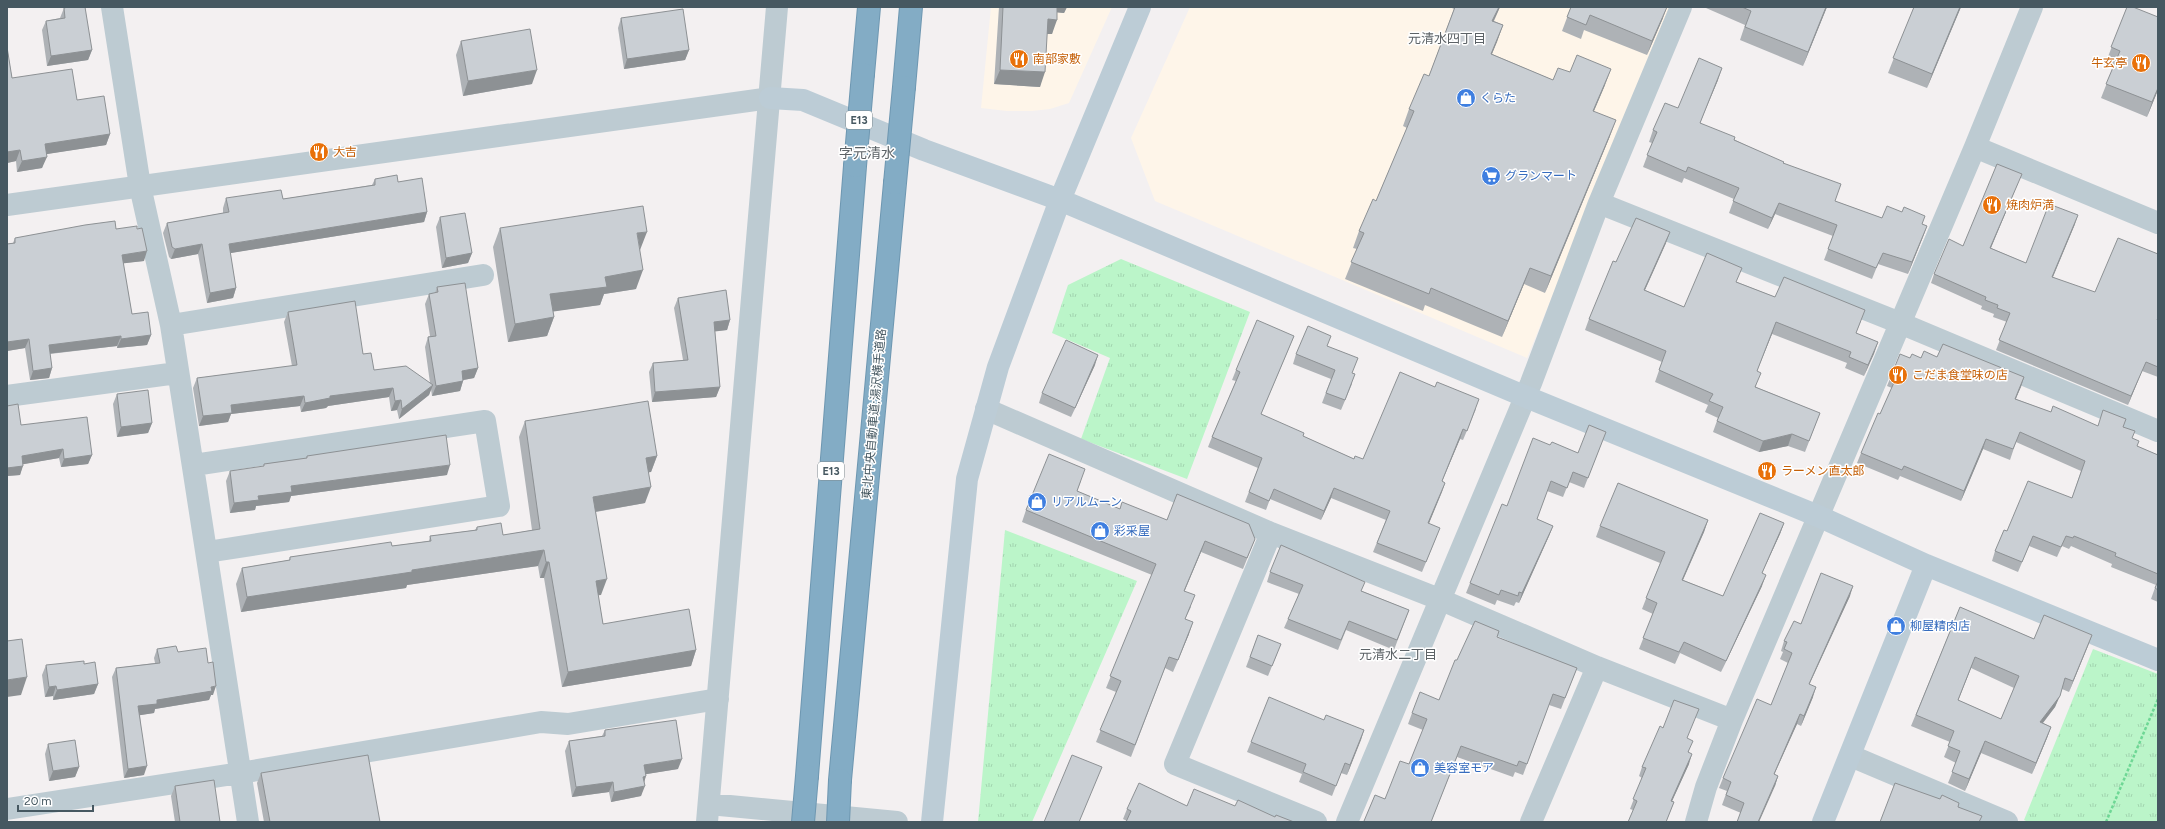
<svg xmlns="http://www.w3.org/2000/svg" width="2165" height="829" font-family="Figtree,'Noto Sans JP',sans-serif">
	<style>
		.commercial { fill: #fef5e9 }
		.grass { fill: url(#grass-tufts) }
		.lines { fill: none; stroke-linecap: round; stroke-linejoin: round }
		.highway-casing { stroke: #6e97b1; stroke-width: 24 }
		.path { stroke: #6ed795; stroke-width: 2.5; stroke-dasharray: 3 2; stroke-linecap: butt }
		.street { stroke: #bdcbd2; stroke-width: 22 }
		.secondary { stroke: #bcccd6; stroke-width: 22 }
		.highway { stroke: #83acc5; stroke-width: 22 }
		.highway-bridge-casing { stroke: #6e97b1; stroke-width: 24; stroke-linecap: butt }
		.highway-bridge { stroke: #83acc5; stroke-width: 22 }
		.wall { fill: #aeb2b6; fill-rule: evenodd }
		.shaded-wall { fill: #8d9194 }
		.building { fill: #cacfd4; stroke: #8d9194; fill-rule: evenodd }
		.labels { text-anchor: middle; stroke-width: 3; stroke-linejoin: round; paint-order: stroke }
		.shield { fill: #fff; stroke: #7e8a90; stroke-width: 1 }
		.shield-label { font-size: 11px; font-weight: bold; fill: #465861 }
		.food-label { font-size: 12px; fill: #c56008; stroke: #fff; text-anchor: start }
		.shop-label { font-size: 12px; fill: #366cbe; stroke: #fff; text-anchor: start }
		.street-label { font-size: 12px; fill: #465861; stroke: #fff }
		.neighbourhood-label { font-size: 13px; fill: #5c6266; stroke: #fff }
		.quarter-label { font-size: 14px; fill: #5c6266; stroke: #fff }
	</style>
	<defs>
		<pattern id="grass-tufts" width="24" height="20" patternUnits="userSpaceOnUse"><rect width="24" height="20" fill="#bbf5c9"/><path d="M3 7l-1-3M5 7V3M7 7l1-3M15 17l-1-3M17 17v-4M19 17l1-3" fill="none" stroke="#a2d4af"/></pattern>
	</defs>
	<rect width="100%" height="100%" fill="#f3f0f1"/>
	<path class="commercial" d="M991 7H1112L1069 103 1050 109 1032 111H1007L981 108Z
		M1190 7H1670L1527 358 1155 201 1131 138Z"/>
	<path class="grass" d="M1121 259 1250 312 1187 479 1081 439 1110 358 1052 333 1068 285Z
		M1005 530 1137 581 1032 822H978Z
		M2093 649 2158 674V822H2028L2024 820Z"/>
	<g class="lines">
		<g class="highway-casing">
			<path id="highway" d="M863 74 869 7
				M904 87 911 7
				M807 776 855 166
				M840 780 895 183"/>
		</g>
		<path class="path" d="M2106 822 2158 699"/>
		<path class="street" d="M112 7 140 186 171 325 248 822
			M1975 147 2158 223
			M1599 203 1900 323 2158 431
			M7 205 770 98
			M171 325 483 275
			M7 396 177 373
			M986 409 1271 533 1439 599 1597 667 1732 720
			M194 465 485 421 499 506 207 552
			M1271 533 1175 764 1316 822
			M1851 756 2007 822
			M709 804 897 822
			M7 809 240 773 541 722 568 724 718 699
			M707 822 777 7
			M1347 822 1531 383 1599 203 1681 7
			M1531 822 1597 667
			M1696 822 1706 787 1732 720 1975 147 2032 7"/>
		<path class="secondary" d="M770 98 803 100 924 150 1060 200 1524 396 1818 516 1926 565 2158 660
			M932 822 967 479 998 367 1060 200 1140 7
			M1823 822 1926 565"/>
		<use href="#highway" class="highway"/>
		<g class="highway-bridge-casing">
			<path id="highway-bridge" d="M855 166 863 74
				M895 183 904 87
				M803 822 807 776
				M838 822 840 780"/>
		</g>
		<use href="#highway-bridge" class="highway-bridge"/>
	</g>
	<path class="wall" d="M999 7H1067L1064 13 1057 12 1052 34H1047L1040 87 994 84Z
		M1450 7H1500L1494 21 1503 25 1492 54 1553 80 1605 85 1594 111 1610 136 1545 293 1524 284 1502 337 1425 305 1423 311 1345 279 1357 249 1353 248 1359 231 1376 201 1407 128 1403 126 1409 109 1429 76 1454 9Z
		M1571 7 1663 18 1647 55 1584 30 1581 39 1562 31Z
		M1707 7H1827L1803 66 1740 40 1745 25 1706 8Z
		M1914 7H1961L1927 88 1888 73Z
		M2127 7 2158 90 2147 117 2101 98 2114 65 2106 62Z
		M64 8 92 50 88 60 47 66 42 30 46 21 60 18Z
		M621 18 689 50 685 60 624 69 618 28Z
		M461 41 532 84 463 96 456 55Z
		M7 47 12 78 77 100 110 134 106 145 46 154 42 168 17 172 16 161 7 163Z
		M1718 80 1700 123 1783 163 1835 201 1882 218 1922 224 1927 226 1908 274 1878 264 1872 279 1824 260 1833 236 1775 214 1768 229 1729 213 1734 199 1684 178 1682 183 1643 167 1652 143 1649 142 1653 130 1678 108Z
		M375 179 398 182 427 212 424 222 230 253 236 288 233 298 207 303 198 254 171 259 169 257 163 233 167 223 223 213V208L226 198 283 199 372 185Z
		M2018 183 1991 248 2026 263 2075 224 2053 277 2158 320V377L2142 371 2128 405 1996 350 2007 322 1993 317 1994 314 1981 309 1982 306 1931 283 1934 274 1963 246Z
		M440 217 472 253 468 263 442 268 436 227Z
		M500 228 640 250 636 289 604 294 600 305 553 311 554 317 547 336 508 342 493 247Z
		M116 229 144 261 123 263 132 314 151 335 147 345 117 348V346L50 354 52 368 49 378 30 380 25 348 7 351V244L13 243 15 238Z
		M1666 243 1645 290 1684 307 1737 282 1775 297 1861 321 1856 333 1878 342 1864 376 1845 368 1847 363 1772 334 1757 371 1756 387 1820 413 1805 452 1788 446 1759 452 1713 432 1718 418 1705 412 1708 405 1655 382 1662 362 1585 330 1589 319 1616 262Z
		M437 287 478 368 474 378 463 380V381L460 391 432 396 431 389 429 395 399 419 397 410 391 411 389 397 328 406 326 408 301 412 300 406 231 414 228 422 199 426 193 388 197 378 292 366 284 322 288 312 363 354 374 370 430 383 425 347 428 337 430 336 425 304 429 294 435 293Z
		M678 298 730 320 727 330 715 331 720 387 716 397 652 402 649 372 653 363 683 360 674 308Z
		M1294 336 1290 346 1261 414 1303 436 1354 459H1363L1476 409 1463 440 1460 439 1442 481 1445 483 1429 523 1436 538 1422 572 1373 552 1386 520 1331 498 1321 520 1270 499 1266 510 1245 502 1258 468 1208 447 1212 437 1236 381 1232 380 1236 370Z
		M1328 346 1352 373V384L1341 410 1322 403 1331 379 1293 364 1296 354Z
		M1937 357 2024 377 2016 399 2051 412 2097 426 2123 427 2132 438 2137 446 2158 455V602L2151 599 2156 585 2111 567 2112 564 2071 546 2069 549 2062 546 2057 557 2029 546 2018 572 1992 561 1995 551 2007 531 2072 498 2081 471 2016 442 2010 460 1983 449 1961 501 1900 476 1898 480 1857 463 1861 453 1880 414 1892 388 1887 386 1891 376 1910 358Z
		M1095 365 1071 417 1039 403 1042 393Z
		M117 394 152 423 148 433 117 437 113 404Z
		M7 406 21 425 92 455 88 464 61 467 59 458 23 464 20 475 7 476Z
		M525 421 657 456 651 472H648L645 503 596 512 601 595H598L603 624 696 650 691 666 562 687 544 578H540L538 566 407 585 406 588 241 612 236 584 242 568 289 560 290 557 392 546 429 541 430 536 475 530 477 527 503 535 532 530 519 437Z
		M1606 432 1584 488 1569 482 1563 497 1547 491 1537 519 1553 526 1549 536 1519 603 1516 602 1514 606 1497 600 1495 605 1466 593 1470 583 1507 506 1550 445 1578 453Z
		M307 456 447 475 291 496 289 502 256 506 255 510 230 513 226 481 230 471 263 467 264 464 306 458Z
		M1081 481 1077 491 1120 509 1167 520 1255 539 1243 569 1201 552 1184 591 1191 607 1185 619 1189 634 1173 672 1165 668 1131 757 1096 742 1116 692 1106 688 1152 575 1022 522 1026 510Z
		M1708 520 1704 532 1683 580 1723 596 1784 523 1780 534 1762 573V586L1721 672 1680 653 1675 664 1639 649 1653 614 1642 609 1660 563 1596 537 1600 526Z
		M1270 572 1362 591 1409 610 1394 650 1346 630 1338 650 1284 628 1288 619 1299 594 1267 582Z
		M1850 596 1809 684 1813 697 1801 726 1797 724 1774 774 1778 776 1775 786 1741 813 1722 805 1727 791 1719 788 1723 778 1771 705 1788 663 1780 659 1783 652 1781 651 1784 641 1801 624Z
		M1960 607 2034 639 2092 635 2069 692 2062 689 2055 707 2043 723 2051 727 2047 738 2032 774 1981 753 1965 791 1948 783 1956 763 1944 757 1950 742 1911 726ZM1971 668 2014 688 2001 719 1958 700Z
		M1258 635 1277 654 1268 676 1246 667Z
		M1497 637 1577 668 1561 709 1549 705 1523 775 1515 772 1513 777 1457 757 1431 822H1364L1375 795 1385 799 1409 764 1423 730 1408 724 1412 713 1439 700 1457 660Z
		M157 649 178 652 213 695H211L209 700 155 709 154 713 140 715 144 775 124 778 112 677 116 668 155 663 154 658Z
		M84 664 98 684 94 694 53 700V696L45 697 42 675 46 665Z
		M1324 720 1364 730 1347 775 1341 773 1332 796 1299 782 1302 774 1247 752 1251 742Z
		M605 730 678 769 646 774 641 796 611 802 609 792 572 797 565 751 569 741 602 736Z
		M1688 739 1689 753V764L1672 801 1674 802 1666 822H1628L1633 810 1630 809 1642 778 1639 776 1642 767Z
		M48 744 79 767 75 777 49 781 45 754Z
		M261 773 380 822H264L257 783Z
		M175 786 220 822H175L171 796Z
		M1187 806H1235L1275 817 1127 821 1123 819 1127 809Z"/>
	<path class="shaded-wall" d="M1054 7H1067L1064 13 1052 12Z
		M1499 7H1500L1486 37 1492 21Z
		M1667 7 1663 18 1647 55 1652 41Z
		M1826 7H1827L1803 66 1808 52Z
		M1960 7H1961L1927 88 1932 74Z
		M1048 19 1057 20 1052 34H1043Z
		M1503 25 1497 42 1485 70 1491 54Z
		M92 50 88 60 47 66 51 56Z
		M689 50 685 60 624 69 627 59Z
		M1722 68 1718 80 1695 134 1700 123Z
		M1611 69 1605 85 1587 127 1593 111Z
		M537 70 532 84 463 96 468 81Z
		M1000 70 1045 72 1040 87 994 84Z
		M2158 88V90L2147 117 2152 102Z
		M1616 120 1610 136 1545 293 1551 276Z
		M110 134 106 145 41 155 45 144Z
		M20 150 16 161 7 163V152Z
		M47 157 42 168 17 172 22 161Z
		M2022 174 2018 183 1987 257 1990 248Z
		M1779 203 1775 214 1768 229 1772 218Z
		M427 212 424 222 225 254 229 244Z
		M2078 215 2075 224 2049 286 2052 277Z
		M1927 226 1923 237 1908 274 1912 262Z
		M647 232 640 250 637 233Z
		M1670 232 1666 243 1640 301 1644 290Z
		M202 244 198 254 171 259 175 249Z
		M147 251 144 261 118 264 122 255Z
		M472 253 468 263 442 268 446 258Z
		M1530 268 1524 284 1502 337 1508 321Z
		M643 270 636 289 604 294 600 305 543 313 550 294 605 277Z
		M236 288 233 298 207 303 210 293Z
		M554 317 547 336 508 342 515 324Z
		M730 320 727 330 711 332 714 322Z
		M1776 322 1772 334 1752 383 1757 371Z
		M151 335 147 345 117 348 121 339Z
		M121 336 117 346 46 354 49 345Z
		M29 339 25 348 7 351V342Z
		M1878 342 1874 354 1864 376 1868 365Z
		M1098 355 1095 365 1071 417 1075 408Z
		M2146 362 2142 371 2128 405 2131 396Z
		M52 368 49 378 30 380 33 371Z
		M478 368 474 378 458 381 462 371Z
		M2024 377 2021 387 2011 409 2015 399Z
		M463 381 460 391 432 396 436 386Z
		M433 385 429 395 399 419 402 409Z
		M720 387 716 397 652 402 655 392Z
		M393 388 389 397 328 406 326 408 301 412 305 403 330 396Z
		M304 396 300 406 231 414 228 422 199 426 203 416 231 405Z
		M401 400 397 410 391 411 395 401Z
		M152 423 148 433 117 437 121 427Z
		M1463 429 1460 439 1438 491 1442 481Z
		M1792 434 1788 446 1759 452 1763 441Z
		M1986 439 1983 449 1961 501 1964 491Z
		M63 449 59 458 19 465 22 456Z
		M92 455 88 464 61 467 64 459Z
		M657 456 651 472 640 474 646 458Z
		M450 465 447 475 291 496 289 502 256 506 255 510 230 513 234 503 291 486Z
		M23 466 20 475 7 476V468Z
		M1445 483 1442 492 1425 533 1428 523Z
		M651 487 645 503 588 513 593 497Z
		M1334 488 1331 498 1321 520 1324 511Z
		M1708 520 1704 532 1678 591 1682 580Z
		M1784 523 1780 534 1757 584 1762 573Z
		M1553 526 1549 536 1519 603 1522 593Z
		M1205 541 1201 552 1180 602 1184 591Z
		M544 550 538 566 407 585 406 588 241 612 247 597 412 570Z
		M546 562H549L544 578H540Z
		M1766 575 1762 586 1721 672 1726 661Z
		M607 579 601 595 590 596 596 581Z
		M1853 586 1850 596 1805 694 1809 684Z
		M1193 622 1189 634 1173 672 1178 660Z
		M2092 635 2088 646 2069 692 2073 681Z
		M696 650 691 666 562 687 568 672Z
		M1975 657 1971 668 1954 711 1958 700Z
		M27 677 21 695 7 697V680Z
		M98 684 94 694 53 700 57 690Z
		M56 686 53 696 45 697 49 687Z
		M216 686 213 695H211L209 700 155 709 154 713 135 716 138 706 157 700Z
		M1816 687 1813 697 1801 726 1804 716Z
		M2060 696 2055 707 2035 733 2040 722Z
		M1800 714 1797 724 1770 784 1774 774Z
		M2051 727 2047 738 2032 774 2036 763Z
		M1364 730 1361 740 1347 775 1350 765Z
		M1985 741 1981 753 1965 791 1969 779Z
		M1692 754 1689 764 1668 810 1671 801Z
		M682 759 678 769 641 775 644 765Z
		M147 766 144 775 124 778 128 769Z
		M79 767 75 777 49 781 53 771Z
		M646 776 643 786V777Z
		M1778 776 1775 786 1759 822H1758Z
		M613 782 609 792 572 797 576 787Z
		M645 786 641 796 611 802 614 792Z"/>
	<path class="building" d="M68 7H85L92 50 51 56 46 21 65 18 64 8Z
		M1003 7H1057V20L1048 19 1045 72 1000 70Z
		M1455 7H1499L1492 21 1503 25 1491 54 1553 80 1558 68 1570 72 1577 55 1611 69 1593 111 1616 120 1551 276 1530 268 1508 321 1431 288 1429 294 1351 262 1364 233 1359 231 1373 199 1376 201 1414 111 1409 109 1424 74 1429 76Z
		M1571 7H1667L1652 41 1590 15 1586 25 1567 17Z
		M1742 7H1826L1808 52 1745 27 1751 11Z
		M1914 7H1960L1932 74 1893 58Z
		M2127 7H2133L2158 17V88L2152 102 2106 84 2120 51 2111 47Z
		M683 9 689 50 627 59 621 18Z
		M530 29 537 70 468 81 461 41Z
		M7 47 12 78 72 69 77 100 104 96 110 134 45 144 47 157 22 161 20 150 7 152Z
		M1699 58 1722 68 1700 123 1735 137 1734 140 1784 162 1783 163 1841 184 1835 201 1882 218 1887 206 1902 212 1904 207 1925 216 1922 224 1927 226 1912 262 1883 253 1876 268 1828 249 1837 225 1779 203 1772 218 1733 201 1739 188 1688 167 1686 172 1647 155 1657 132 1653 130 1665 103 1678 108Z
		M1997 164 2022 174 1990 248 2026 263 2049 204 2078 215 2052 277 2095 292 2118 238 2158 254V318L2157 320H2158V367L2146 362 2131 396 1999 340 2010 313 1997 308 1998 305 1985 300 1986 297 1934 274 1949 239 1963 246Z
		M397 175 398 182 422 178 427 212 229 244 236 288 210 293 202 244 175 249 172 247 167 223 229 212 226 198 281 190 283 199 375 185V179Z
		M643 206 647 232 637 233 643 270 605 277 607 287 550 294 554 317 515 324 500 228Z
		M465 213 472 253 446 258 440 217Z
		M1636 218 1670 232 1644 290 1684 307 1707 253 1742 268 1736 282 1775 297 1784 277 1865 310 1856 333 1878 342 1868 365 1849 357 1851 352 1776 322 1757 371 1761 373 1755 387 1820 413 1809 441 1792 434 1763 441 1717 421 1723 407 1709 401 1713 394 1659 370 1666 351 1589 319 1613 261 1616 262Z
		M115 221 116 229 137 226V229L142 228 147 251 122 255 132 314 148 312 151 335 121 339V336L49 345 52 368 33 371 29 339 7 342V244L15 243V238L85 225Z
		M465 283 478 368 462 371 463 381 436 386 428 337 436 336 429 294 438 292 437 287Z
		M726 290 730 320 714 322 720 387 655 392 653 363 688 360 678 298Z
		M355 301 363 354 371 353 374 370 406 366 433 385 402 409 401 400 395 401 393 388 330 396V398L305 403 304 396 231 405 232 413 203 416 197 378 297 365 288 312Z
		M1257 320 1294 336 1261 414 1304 433 1303 436 1354 459 1355 456 1363 459 1400 372 1435 387 1437 382 1479 399 1467 431 1463 429 1442 481 1445 483 1428 523 1440 528 1426 562 1377 543 1390 511 1334 488 1324 511 1274 489 1269 501 1249 492 1262 458 1212 437 1240 372 1236 370Z
		M1308 326 1331 336 1327 346 1358 358 1352 373 1355 374 1345 400 1326 393 1335 370 1296 354Z
		M1066 340 1098 355 1075 408 1042 393Z
		M1943 344 2024 377 2015 399 2051 412 2053 406 2098 426 2103 410 2126 419 2123 427 2135 431 2132 438 2139 441 2137 446 2158 455V574L2115 556 2116 553 2074 536 2073 538 2066 536 2061 547 2033 536 2022 562 1995 551 2004 530 2007 531 2028 481 2072 498 2085 461 2020 432 2013 449 1986 439 1964 491 1904 466 1902 470 1861 453 1878 413 1880 414 1896 378 1891 376 1900 354 1910 358 1912 354 1921 358 1924 351 1937 357Z
		M148 390 152 423 121 427 117 394Z
		M648 401 657 456 646 458 651 487 593 497 607 579 596 581 603 624 689 609 696 650 568 672 549 562H546L544 550 412 570V572L247 597 242 568 290 560V557L391 542 392 546 431 541 430 536 477 530V527L501 523 503 535 540 529 525 421Z
		M18 404 21 425 87 417 92 455 64 459 63 449 22 456 23 466 7 468V406Z
		M1589 425 1606 432 1588 478 1573 472 1567 488 1551 481 1537 519 1553 526 1522 593 1519 592 1518 596 1501 590 1499 595 1470 583 1502 504 1507 506 1533 438 1550 445 1552 442 1578 453Z
		M446 435 450 465 291 486 292 492 258 496 259 500 234 503 230 471 264 466V464L307 458V456Z
		M1049 454 1085 469 1077 491 1120 509 1122 502 1167 520 1177 494 1249 524 1255 539 1247 558 1205 541 1184 591 1195 595 1185 619 1193 622 1178 660 1169 657 1135 745 1100 730 1121 681 1110 676 1156 564 1026 510Z
		M1618 483 1708 520 1682 580 1723 596 1760 513 1784 523 1762 573 1766 575 1726 661 1684 642 1679 652 1643 638 1657 603 1646 598 1665 552 1600 526Z
		M1281 545 1365 582 1361 591 1409 610 1397 640 1349 621 1341 640 1288 619 1303 585 1270 572Z
		M1821 573 1853 586 1809 684 1816 687 1804 716 1800 714 1774 774 1778 776 1758 822H1737L1744 803 1726 795 1731 782 1723 778 1757 699 1771 705 1792 653 1784 649 1787 642 1784 641 1794 621 1801 624Z
		M2158 581V590L2155 588Z
		M1960 607 2034 639 2044 615 2092 635 2073 681 2065 678 2060 696 2040 722 2051 727 2036 763 1985 741 1969 779 1952 772 1960 751 1948 746 1954 731 1916 715ZM1975 657 2019 676 2001 719 1958 700Z
		M1475 621 1499 631 1497 637 1577 668 1565 698 1553 694 1527 764 1519 761 1517 766 1461 746 1431 822H1367L1364 821 1375 795 1385 799 1400 761 1409 764 1427 719 1412 713 1420 692 1439 700 1455 660H1457Z
		M1258 635 1281 644 1272 666 1250 657Z
		M22 639 27 677 7 680V641Z
		M176 646 178 652 206 648 208 663 213 662 216 686 211 687 212 691 157 700V704L138 706 147 766 128 769 116 668 160 663 157 649Z
		M84 661V664L95 662 98 684 57 690 56 686 49 687 46 665Z
		M1269 697 1324 720 1326 715 1364 730 1350 765 1345 763 1336 786 1303 772 1306 764 1251 742Z
		M1674 700 1699 709 1687 738 1693 741 1688 752 1692 754 1671 801 1674 802 1666 822H1628L1637 801 1633 799 1646 768 1642 767 1660 726 1663 728Z
		M676 720 682 759 644 765 646 776 643 777 645 786 614 792 613 782 576 787 569 741 605 736V730Z
		M75 740 79 767 53 771 48 744Z
		M368 755 380 822H270L261 773Z
		M1072 755 1102 767 1079 822H1044Z
		M214 780 220 822H180L175 786Z
		M1139 783 1187 806 1194 789 1235 806 1238 800 1275 817 1276 815 1294 822H1126L1131 811 1127 809Z
		M1895 783 1940 799 1942 795 1959 803 1958 807 1982 816 1979 822H1880Z"/>
	<defs>
		<g id="restaurant-disc" transform="scale(1)"><circle r="9.5" fill="#e8710a" stroke="#fff"/><path d="M-5-6h1v4h1v-4h1v4h1v-4h1v5L-1.5 .5V6h-2V.5L-5-1ZM5-6V6H3V1.5H1.5Q1.5-4 5-6Z" fill="#fff"/></g>
		<g id="shop-disc" transform="scale(1)"><circle r="9.5" fill="#3f7fe0" stroke="#fff"/><path d="M-5-2.5h2.3a2.7 3.5 0 0 1 5.4 0H5L5.5 6h-11ZM-1.5-2.5h3a1.5 2.3 0 0 0-3 0Z" fill="#fff"/></g>
		<g id="supermarket-disc" transform="scale(1)"><circle r="9.5" fill="#3f7fe0" stroke="#fff"/><path d="M-6-5.5h2.5l.6 2H6L4.5 2H-2.5L-4.4-4H-6ZM-1.5 3.2a1.3 1.3 0 1 0 .1 0ZM3 3.2a1.3 1.3 0 1 0 .1 0Z" fill="#fff"/></g>
	</defs>
	<g fill-rule="evenodd">
		<use href="#restaurant-disc" x="1019" y="59"/>
		<use href="#restaurant-disc" x="2141" y="63"/>
		<use href="#shop-disc" x="1466" y="98"/>
		<use href="#restaurant-disc" x="319" y="152"/>
		<use href="#supermarket-disc" x="1491" y="176"/>
		<use href="#restaurant-disc" x="1992" y="205"/>
		<use href="#restaurant-disc" x="1898" y="375"/>
		<use href="#restaurant-disc" x="1767" y="471"/>
		<use href="#shop-disc" x="1037" y="502"/>
		<use href="#shop-disc" x="1100" y="531"/>
		<use href="#shop-disc" x="1896" y="626"/>
		<use href="#shop-disc" x="1420" y="768"/>
	</g>
	<g class="labels">
		<g class="shield">
			<rect x="846" y="111" width="26" height="18" rx="3"/>
			<rect x="818" y="462" width="26" height="18" rx="3"/>
		</g>
		<g class="shield-label">
			<text x="859" y="124">E13</text>
			<text x="831" y="475">E13</text>
		</g>
		<g class="food-label">
			<text x="1033" y="63">南部家敷</text>
			<text x="2127" y="67" text-anchor="end">牛玄亭</text>
			<text x="333" y="156">大吉</text>
			<text x="2006" y="209">焼肉炉満</text>
			<text x="1912" y="379">こだま食堂味の店</text>
			<text x="1781" y="475">ラーメン直太郎</text>
		</g>
		<g class="shop-label">
			<text x="1480" y="102">くらた</text>
			<text x="1505" y="180">グランマート</text>
			<text x="1051" y="506">リアルムーン</text>
			<text x="1114" y="535">彩采屋</text>
			<text x="1910" y="630">柳屋精肉店</text>
			<text x="1434" y="772">美容室モア</text>
		</g>
		<g class="street-label">
			<text transform="translate(874 414) rotate(-85)" y="4">東北中央自動車道;湯沢横手道路</text>
		</g>
		<g class="neighbourhood-label">
			<text x="1447" y="43">元清水四丁目</text>
			<text x="1398" y="659">元清水二丁目</text>
		</g>
		<g class="quarter-label">
			<text x="867" y="158">字元清水</text>
		</g>
	</g>
	<rect width="2165" height="829" fill="none" stroke="#465861" stroke-width="16"/>
	<path d="M18 805v6h75v-6" fill="none" stroke="#465861" stroke-width="2"/>
	<text x="24" y="805" font-size="12" fill="#465861" stroke="#ffffff" stroke-width="3" paint-order="stroke">20 m</text>
</svg>
